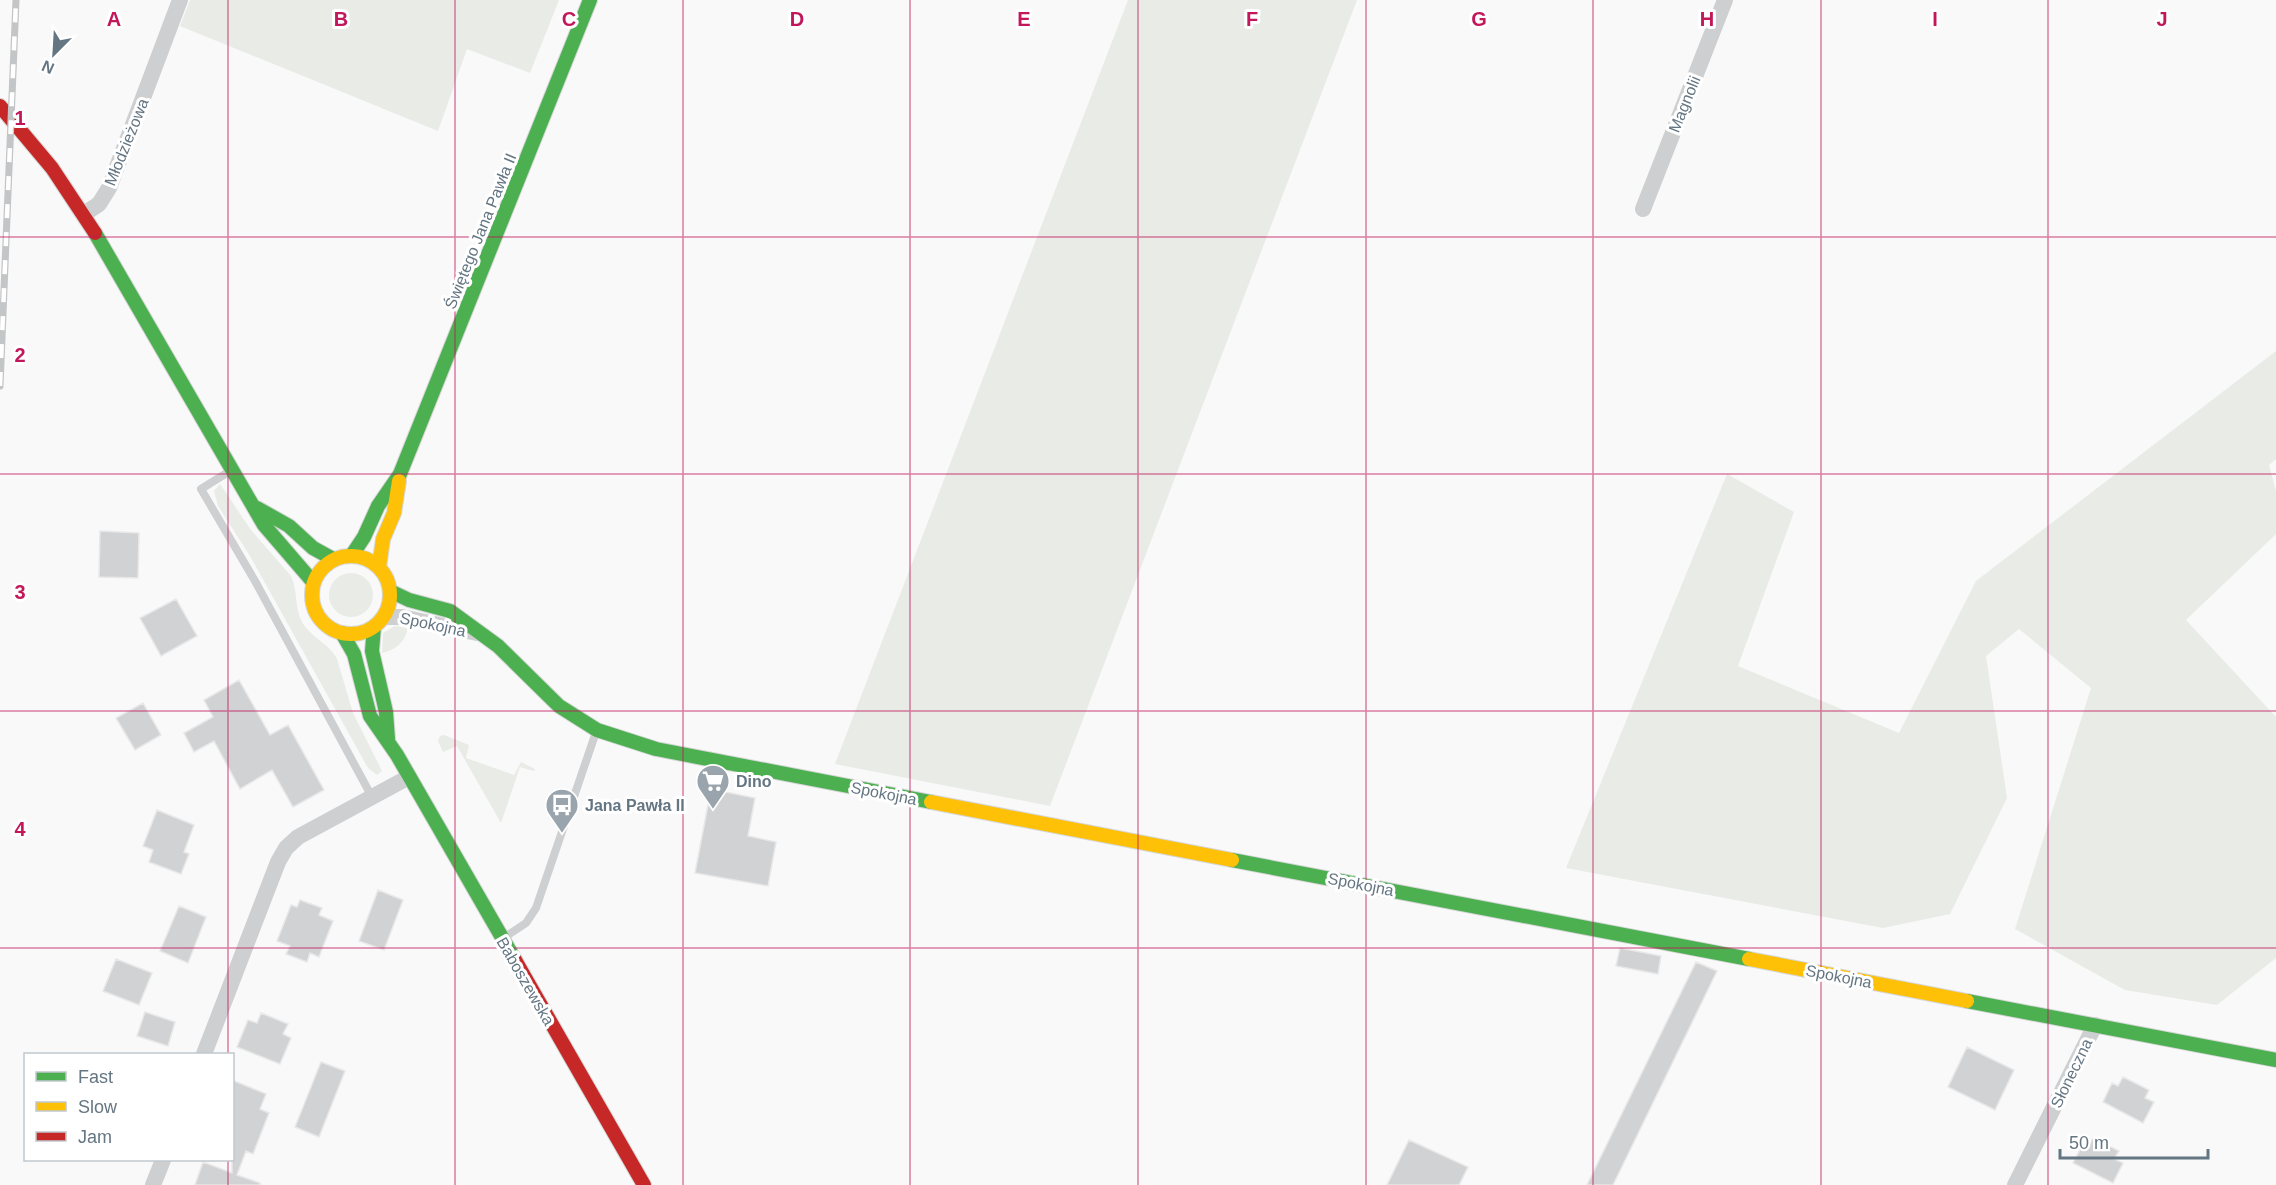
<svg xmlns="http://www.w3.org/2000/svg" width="2276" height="1185" font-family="Helvetica,sans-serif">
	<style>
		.green { fill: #e8ebe6 }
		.building { fill: #d0d2d3; stroke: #e8e8e8; stroke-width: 1.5 }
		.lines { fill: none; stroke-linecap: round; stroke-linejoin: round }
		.fast-casing { stroke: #d5d6d7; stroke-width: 16 }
		.slow-casing { stroke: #d5d6d7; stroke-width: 16 }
		.jam-casing { stroke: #d5d6d7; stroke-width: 16 }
		.lane { stroke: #cecfd0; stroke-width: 8 }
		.street { stroke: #cecfd0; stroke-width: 16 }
		.fast { stroke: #4caf50; stroke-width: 14 }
		.slow { stroke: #ffc107; stroke-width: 14 }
		.jam { stroke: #c62828; stroke-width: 14 }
		.rail-casing { stroke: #c3c5c6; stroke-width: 7 }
		.rail { stroke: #fff; stroke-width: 4.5; stroke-dasharray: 14; stroke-linecap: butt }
		.grid { fill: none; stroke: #c2185b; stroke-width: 1.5; stroke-opacity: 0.55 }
		.labels { text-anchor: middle; stroke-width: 6; stroke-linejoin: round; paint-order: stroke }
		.street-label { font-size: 16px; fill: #657683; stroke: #fff }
		.poi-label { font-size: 16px; font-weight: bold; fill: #657683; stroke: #fff; text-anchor: start }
		.grid-label { font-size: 20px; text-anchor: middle; font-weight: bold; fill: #c2185b; stroke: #fff; stroke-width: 6; stroke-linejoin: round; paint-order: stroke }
	</style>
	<rect width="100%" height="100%" fill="#f9f9f9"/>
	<path class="green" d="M190 0H559L530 73 467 49 438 131 180 26Z
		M1128 0H1357L1050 806 835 764Z
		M2276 351V459L2269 465 2276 491V534L2186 620 2276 717V958L2217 1005 2125 990 2015 929 2091 688 2019 629 1986 656 2007 798 1950 914 1883 928 1566 868 1727 474 1794 512 1738 666 1899 733 1976 581Z
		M220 484 251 530 291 576C298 590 294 607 302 622 311 638 329 643 337 659L353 713 382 771 377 775 368 768 250 556 218 506 214 491Z
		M329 595a22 22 0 1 1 44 0a22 22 0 1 1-44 0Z
		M395 626 408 628C404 643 397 649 382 653L383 633Z
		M444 735 469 745 466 758 514 775 521 762 535 769 534 771 520 767 501 823 457 746 443 752 438 741 440 736Z"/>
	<path class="building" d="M100 531 139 533 138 578 99 577Z
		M176 599 197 636 161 656 140 618Z
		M239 680 270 735 288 725 324 790 293 807 272 770 240 789 214 741 194 752 184 733 213 717 204 700Z
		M143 703 161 735 135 750 116 718Z
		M711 789 755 798 748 836 776 842 768 886 695 873Z
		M157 810 194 825 184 852 189 854 181 874 149 862 153 850 143 846Z
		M378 890 403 900 384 950 359 941Z
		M300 900 322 908 319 915 333 921 319 957 310 953 307 962 286 954 290 946 277 941 291 905 297 907Z
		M179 906 206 917 188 963 160 951Z
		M1620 948 1661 956 1658 974 1616 966Z
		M116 959 152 973 139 1005 103 991Z
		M1696 962 1717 971 1613 1185H1587Z
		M145 1012 175 1022 168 1046 137 1036Z
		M261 1013 288 1024 283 1034 291 1038 280 1064 237 1047 248 1020 257 1023Z
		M1967 1047 2014 1070 1995 1110 1948 1087Z
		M321 1062 345 1071 319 1137 295 1127Z
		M2123 1077 2149 1090 2145 1098 2154 1102 2143 1123 2103 1102 2112 1083 2118 1086Z
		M232 1080 266 1094 260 1109 269 1113 253 1154 246 1151 237 1175 260 1183V1185H195L203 1162 232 1173Z
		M2093 1138 2119 1151 2114 1159 2123 1163 2113 1183 2073 1163 2083 1144 2088 1147Z
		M1409 1140 1468 1167 1459 1185H1387Z"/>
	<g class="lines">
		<g class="fast-casing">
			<path id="fast" d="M95 233 264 525 313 582
				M257 508 289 526 313 548 333 559
				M352 555 364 537 378 506 400 474 590 0
				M390 591 409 600 450 611 498 646 559 706 597 730 656 749 931 802
				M374 627 372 651 386 712 388 739
				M342 633 354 654 370 716 397 755 515 960
				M1232 860 1749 959
				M1967 1001 2276 1060"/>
		</g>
		<g class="slow-casing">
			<path id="slow" d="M312 595a39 39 0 1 1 78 0a39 39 0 1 1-78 0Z
				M379 567 383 539 394 513 399 481
				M931 802 1232 860
				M1749 959 1967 1001"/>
		</g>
		<g class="jam-casing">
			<path id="jam" d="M0 106 52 168 95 233
				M515 960 644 1185"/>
		</g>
		<path class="lane" d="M230 471 201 489 255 581 372 797
			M505 937 526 923 536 908 596 732"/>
		<path class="street" d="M1643 209 1725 0
			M84 214 99 204 109 188 180 0
			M384 617H402L477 633
			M204 1054 278 862 286 848 298 837 409 777
			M153 1185 163 1160
			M2015 1185 2095 1025"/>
		<use href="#fast" class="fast"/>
		<use href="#slow" class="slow"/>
		<use href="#jam" class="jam"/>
		<g class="rail-casing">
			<path id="rail" d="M0 386 16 0"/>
		</g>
		<use href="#rail" class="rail"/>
	</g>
	<path class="grid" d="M228 0V1054M455 0V1185M683 0V1185M910 0V1185M1138 0V1185M1366 0V1185M1593 0V1185M1821 0V1185M2048 0V1185M0 237H2276M0 474H2276M0 711H2276M0 948H2276M228 1160V1185"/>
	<defs>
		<g id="supermarket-pin" transform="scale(1.725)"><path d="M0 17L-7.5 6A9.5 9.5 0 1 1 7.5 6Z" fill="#99a4ac" stroke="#fff"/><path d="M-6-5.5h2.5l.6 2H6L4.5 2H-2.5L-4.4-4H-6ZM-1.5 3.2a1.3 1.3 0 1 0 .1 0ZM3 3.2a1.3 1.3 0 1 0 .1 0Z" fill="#fff"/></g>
		<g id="bus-pin" transform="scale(1.725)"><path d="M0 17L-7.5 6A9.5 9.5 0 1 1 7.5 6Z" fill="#99a4ac" stroke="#fff"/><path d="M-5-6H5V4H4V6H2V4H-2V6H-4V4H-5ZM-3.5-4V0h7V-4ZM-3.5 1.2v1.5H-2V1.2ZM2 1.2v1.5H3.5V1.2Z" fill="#fff"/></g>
	</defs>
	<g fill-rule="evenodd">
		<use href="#supermarket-pin" x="713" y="781"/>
		<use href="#bus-pin" x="562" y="805"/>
	</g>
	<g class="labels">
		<g class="street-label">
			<text transform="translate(1684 104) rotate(-68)" y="6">Magnolii</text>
			<text transform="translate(126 142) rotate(-68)" y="6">Młodzieżowa</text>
			<text transform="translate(480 231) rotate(-68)" y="6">Świętego Jana Pawła II</text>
			<text transform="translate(433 624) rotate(12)" y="6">Spokojna</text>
			<text transform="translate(884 793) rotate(11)" y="6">Spokojna</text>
			<text transform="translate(1361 884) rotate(11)" y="6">Spokojna</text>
			<text transform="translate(1839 976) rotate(11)" y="6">Spokojna</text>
			<text transform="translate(526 981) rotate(60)" y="6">Baboszewska</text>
			<text transform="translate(2071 1073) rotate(-64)" y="6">Słoneczna</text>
		</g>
		<g class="poi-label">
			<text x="736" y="787">Dino</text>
			<text x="585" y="811">Jana Pawła II</text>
		</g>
	</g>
	<g class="grid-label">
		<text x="114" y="26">A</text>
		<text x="341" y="26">B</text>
		<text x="569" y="26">C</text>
		<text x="797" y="26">D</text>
		<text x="1024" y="26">E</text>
		<text x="1252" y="26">F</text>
		<text x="1479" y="26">G</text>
		<text x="1707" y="26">H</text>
		<text x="1935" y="26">I</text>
		<text x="2162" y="26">J</text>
		<text x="20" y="125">1</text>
		<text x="20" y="362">2</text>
		<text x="20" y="599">3</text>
		<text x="20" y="836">4</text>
	</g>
	<rect x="24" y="1053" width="210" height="108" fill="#ffffff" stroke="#c1c8cd" stroke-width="1.5"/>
	<rect x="36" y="1072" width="30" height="9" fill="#4caf50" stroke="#c1c8cd" stroke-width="1.5"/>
	<text x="78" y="1083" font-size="18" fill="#657683">Fast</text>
	<rect x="36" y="1102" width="30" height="9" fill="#ffc107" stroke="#c1c8cd" stroke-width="1.5"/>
	<text x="78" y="1113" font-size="18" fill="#657683">Slow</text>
	<rect x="36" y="1132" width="30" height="9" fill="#c62828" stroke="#c1c8cd" stroke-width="1.5"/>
	<text x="78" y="1143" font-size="18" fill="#657683">Jam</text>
	<g transform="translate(54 54) rotate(204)" stroke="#ffffff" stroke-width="4.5" paint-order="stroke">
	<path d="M0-4.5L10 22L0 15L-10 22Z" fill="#657683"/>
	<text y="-9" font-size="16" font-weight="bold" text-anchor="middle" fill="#657683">N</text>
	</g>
	<path d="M2060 1149v9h148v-9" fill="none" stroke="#657683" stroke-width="3"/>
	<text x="2069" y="1149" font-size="18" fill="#657683" stroke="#ffffff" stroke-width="4.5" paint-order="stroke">50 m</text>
</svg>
